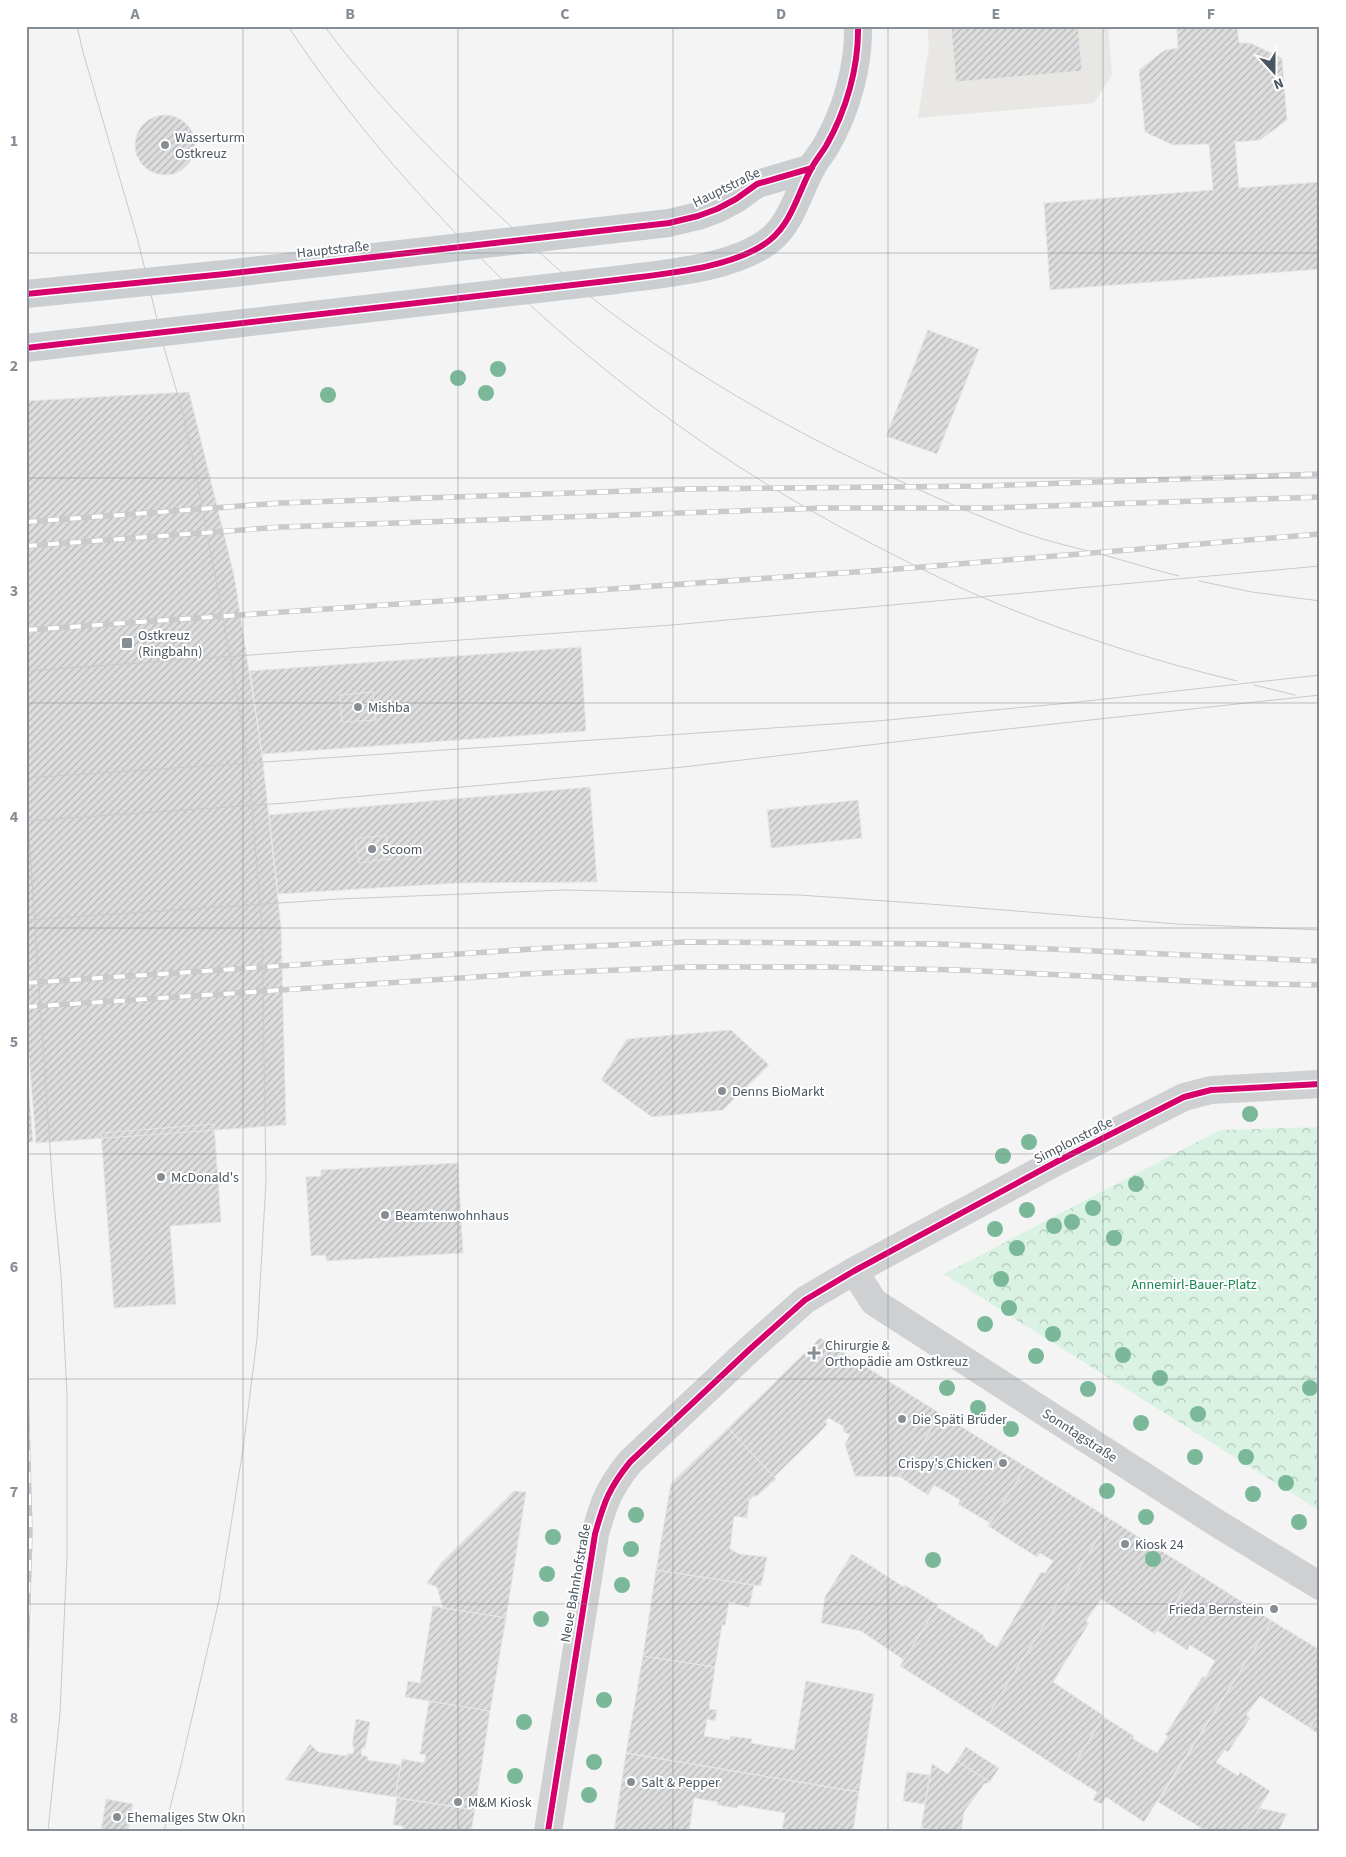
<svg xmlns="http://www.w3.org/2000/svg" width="1346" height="1857" font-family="'Source Sans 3',sans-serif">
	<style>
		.commercial { fill: #e8e7e3 }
		.forest { fill: url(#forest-crowns) }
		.building { fill: url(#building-hatch); stroke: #e5e6e7 }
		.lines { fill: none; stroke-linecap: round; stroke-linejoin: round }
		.minor { stroke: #ced0d2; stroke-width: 28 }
		.major { stroke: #caced1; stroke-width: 28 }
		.tram { stroke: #c9cacc; stroke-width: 1 }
		.rail-casing { stroke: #c9cacc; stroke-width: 5.5 }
		.rail { stroke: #fff; stroke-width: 4; stroke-dasharray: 11; stroke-linecap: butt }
		.cycleway-casing { stroke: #fff; stroke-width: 9 }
		.cycleway { stroke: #d6006c; stroke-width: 6 }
		.tree { fill: #7ab899 }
		.grid { fill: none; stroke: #868d94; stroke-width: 1; stroke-opacity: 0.55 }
		.poi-dot { fill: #868d94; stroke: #fff; stroke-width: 2 }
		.labels { text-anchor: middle; stroke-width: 4; stroke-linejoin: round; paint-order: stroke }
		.poi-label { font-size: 14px; fill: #4a5661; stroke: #fff; text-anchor: start }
		.street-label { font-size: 14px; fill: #4a5661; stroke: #fff }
		.park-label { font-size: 14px; fill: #17864f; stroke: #fff }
		.neatline { fill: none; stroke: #868d94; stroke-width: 2 }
		.grid-label { font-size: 16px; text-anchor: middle; font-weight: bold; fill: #868d94 }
	</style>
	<defs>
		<pattern id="forest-crowns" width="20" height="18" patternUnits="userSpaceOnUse" patternTransform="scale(1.25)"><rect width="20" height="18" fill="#d9f2e3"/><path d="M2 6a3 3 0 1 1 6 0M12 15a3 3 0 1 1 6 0" fill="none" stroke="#b2c7bb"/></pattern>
		<pattern id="building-hatch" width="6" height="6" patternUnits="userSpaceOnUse" patternTransform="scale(1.25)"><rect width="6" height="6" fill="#ddddde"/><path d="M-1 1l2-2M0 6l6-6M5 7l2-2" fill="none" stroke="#b5b6b7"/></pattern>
	</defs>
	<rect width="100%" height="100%" fill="#f4f4f4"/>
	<path class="commercial" d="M927 26H1108L1112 75 1094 103 918 118 929 47Z"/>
	<path class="forest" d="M1320 1127V1511L944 1274 1220 1130Z"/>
	<path class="building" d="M951 26H1078L1082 71 956 82Z
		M1181 26H1237L1239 43H1250L1282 58 1287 120 1260 140 1235 142 1239 188 1320 182V269L1050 290 1044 203 1213 190 1209 144 1173 145 1145 132 1139 70 1165 50 1178 48 1177 30Z
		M135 145a30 30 0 1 1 60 0a30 30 0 1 1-60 0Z
		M928 330 979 349 937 454 886 436Z
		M189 392 234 575 262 754 281 927 286 1125 36 1143 26 1020V401Z
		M581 647 586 731 262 754 250 671Z
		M373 692 376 720 342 722 340 695Z
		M590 787 597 882 457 883 278 894 269 815Z
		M858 800 862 838 771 848 767 810Z
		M386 835 389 859 359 863 355 839Z
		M731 1030 769 1065 723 1110 652 1117 601 1080 627 1039Z
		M26 1053 33 1142 26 1143Z
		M214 1124 221 1222 170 1226 176 1304 114 1308 101 1133Z
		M458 1163 463 1253 326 1261V1255L311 1256 306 1177 321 1176V1170Z
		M820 1338 941 1414 900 1477 855 1476 845 1444 850 1435 843 1431 844 1427 829 1418 825 1421 827 1424 820 1432 774 1477 728 1428Z
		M941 1414 1026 1467 990 1523 958 1504 960 1500 934 1485 928 1495 900 1477Z
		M728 1428 776 1479 756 1497 755 1495 749 1500 747 1518 734 1516 730 1549 739 1554 767 1557 761 1586 656 1570 671 1483Z
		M1026 1467 1110 1519 985 1720 900 1666 937 1607 983 1635 986 1641 997 1647 1041 1572 1045 1573 1053 1561 1040 1553 1037 1557 988 1526Z
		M514 1491 526 1492 506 1618 443 1608 437 1587 427 1583 442 1562Z
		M1110 1519 1195 1572 1155 1634 1101 1599 1086 1621 1089 1623 1053 1682 1104 1716 1068 1774 985 1720Z
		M852 1554 904 1587 905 1585 938 1605 904 1660 861 1631 821 1623 825 1597Z
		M656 1570 754 1585 749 1607 729 1602 725 1625H722L715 1667 643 1656Z
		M1195 1572 1272 1621 1144 1822 1106 1797 1101 1804 1093 1800 1097 1792 1068 1774 1104 1717 1134 1736 1133 1739 1157 1753 1168 1736 1165 1735 1203 1676 1205 1678 1215 1661 1190 1645 1187 1650 1158 1631Z
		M433 1606 506 1618 490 1711 405 1697 408 1681 420 1683Z
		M1272 1621 1320 1650V1712L1310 1728 1260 1696 1246 1715 1250 1718 1228 1752 1225 1750 1216 1762 1238 1776 1240 1772 1270 1791 1245 1831H1206L1158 1802Z
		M643 1656 715 1667 709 1709 717 1710 715 1721 707 1719 704 1736 730 1740V1736L752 1739 751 1743 794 1750 806 1681 874 1694 859 1792 626 1753Z
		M429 1701 490 1711 475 1810 395 1797 402 1759 424 1763 426 1755 420 1754Z
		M1320 1712V1735L1310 1728Z
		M356 1719 370 1722 365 1748H362L361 1755 368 1757 367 1760 401 1765 395 1797 285 1780 310 1744 318 1752 347 1756V1753L353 1754 354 1746H352Z
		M966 1747 999 1768 990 1782 957 1761Z
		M626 1753 859 1792 853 1831H782L785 1813 738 1805 737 1808 717 1805 718 1802 694 1798 689 1831H614Z
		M957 1761 990 1782 984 1784 964 1812 961 1831H941L921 1828 932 1764 948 1774Z
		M907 1772 930 1775 925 1804 903 1801Z
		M397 1798 475 1810 471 1831H403V1826L393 1825Z
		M106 1799 133 1804 128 1831H101Z
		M1259 1808 1287 1814 1278 1831H1245Z"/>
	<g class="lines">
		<path class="minor" d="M854 1271 874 1302 1215 1522 1320 1586
			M548 1831 595 1534C604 1502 609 1488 630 1462L750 1349 805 1300 854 1271 1058 1161 1184 1097 1211 1090 1320 1084"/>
		<path class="major" d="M26 294 225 274 669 223 698 216 717 209 736 199 757 184 812 168
			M26 348 616 280C660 274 734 269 770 240 792 222 798 193 811 169 815 161 821 154 826 146 846 111 859 67 858 26"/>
		<path class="tram" d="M77 26 83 52 138 241 163 344 181 406 194 464 225 628 244 738 250 781 262 929 266 1181 257 1339 243 1449 219 1600 181 1765 164 1831
			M288 26C348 117 419 199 498 275 619 391 747 482 898 557 926 571 955 586 984 598 1066 633 1150 660 1237 681
			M324 26C381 101 447 168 516 231 552 264 588 297 628 325 708 383 795 432 885 474 930 495 976 516 1024 533 1050 542 1077 548 1104 555 1129 562 1154 570 1179 576
			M1199 581 1252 592 1320 601
			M26 671 672 625 1320 566
			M1254 685 1295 695
			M26 778 877 721 1069 703 1320 675
			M26 793 53 1192 61 1275 67 1395V1556L60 1713 48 1831
			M26 821 286 803 683 767 971 733 1320 695
			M26 920 339 899 564 890 799 895 929 904 1177 924 1320 930"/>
		<g class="rail-casing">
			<path id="rail" d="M26 522 281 503 686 489 983 486 1320 474
				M26 546 282 527 824 508H989L1320 497
				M26 630 898 569 1320 534
				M26 983 547 948 686 942 939 944 1320 961
				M26 1007 523 974 687 967H824L959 970 1230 983 1320 985
				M26 1384 30 1533 26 1664"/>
		</g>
		<use href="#rail" class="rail"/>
		<g class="cycleway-casing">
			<path id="cycleway" d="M26 294 225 274 669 223 698 216 717 209 736 199 757 184 812 168
				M26 348 616 280C660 274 734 269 770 240 792 222 798 193 811 169 815 161 821 154 826 146 846 111 859 67 858 26
				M548 1831 595 1534C604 1502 609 1488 630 1462L750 1349 805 1300 854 1271 1058 1161 1184 1097 1211 1090 1320 1084"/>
		</g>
		<use href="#cycleway" class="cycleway"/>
	</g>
	<g class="tree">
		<circle cx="498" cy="369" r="8"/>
		<circle cx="458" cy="378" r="8"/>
		<circle cx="486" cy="393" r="8"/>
		<circle cx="328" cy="395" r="8"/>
		<circle cx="1250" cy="1114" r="8"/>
		<circle cx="1029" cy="1142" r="8"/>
		<circle cx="1003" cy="1156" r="8"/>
		<circle cx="1136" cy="1184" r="8"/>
		<circle cx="1093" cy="1208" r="8"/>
		<circle cx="1027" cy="1210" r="8"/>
		<circle cx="1072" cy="1222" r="8"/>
		<circle cx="1054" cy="1226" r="8"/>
		<circle cx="995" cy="1229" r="8"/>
		<circle cx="1114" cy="1238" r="8"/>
		<circle cx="1017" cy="1248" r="8"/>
		<circle cx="1001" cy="1279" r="8"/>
		<circle cx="1009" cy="1308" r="8"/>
		<circle cx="985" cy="1324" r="8"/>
		<circle cx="1053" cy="1334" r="8"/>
		<circle cx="1123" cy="1355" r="8"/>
		<circle cx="1036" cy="1356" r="8"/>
		<circle cx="1160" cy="1378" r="8"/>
		<circle cx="947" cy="1388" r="8"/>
		<circle cx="1310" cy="1388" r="8"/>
		<circle cx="1088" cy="1389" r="8"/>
		<circle cx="978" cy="1408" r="8"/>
		<circle cx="1198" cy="1414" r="8"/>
		<circle cx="1141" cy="1423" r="8"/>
		<circle cx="1011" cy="1429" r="8"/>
		<circle cx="1195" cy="1457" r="8"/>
		<circle cx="1246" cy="1457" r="8"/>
		<circle cx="1286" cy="1483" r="8"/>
		<circle cx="1107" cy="1491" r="8"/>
		<circle cx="1253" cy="1494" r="8"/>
		<circle cx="636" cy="1515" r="8"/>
		<circle cx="1146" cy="1517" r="8"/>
		<circle cx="1299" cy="1522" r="8"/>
		<circle cx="553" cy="1537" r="8"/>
		<circle cx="631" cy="1549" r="8"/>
		<circle cx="1153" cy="1559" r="8"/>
		<circle cx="933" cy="1560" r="8"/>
		<circle cx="547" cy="1574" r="8"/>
		<circle cx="622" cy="1585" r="8"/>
		<circle cx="541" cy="1619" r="8"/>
		<circle cx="604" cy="1700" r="8"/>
		<circle cx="524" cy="1722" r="8"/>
		<circle cx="594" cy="1762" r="8"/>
		<circle cx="515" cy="1776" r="8"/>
		<circle cx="589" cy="1795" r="8"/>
	</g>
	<path class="grid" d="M243 26V1831M458 26V1831M673 26V1831M888 26V1831M1103 26V1831M26 253H1320M26 478H1320M26 703H1320M26 928H1320M26 1154H1320M26 1379H1320M26 1604H1320"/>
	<g class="poi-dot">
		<circle cx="165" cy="145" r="5"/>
		<rect x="121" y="637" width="12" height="12" rx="2.5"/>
		<circle cx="358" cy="707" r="5"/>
		<circle cx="372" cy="849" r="5"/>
		<circle cx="722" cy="1091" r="5"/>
		<circle cx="161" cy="1177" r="5"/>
		<circle cx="385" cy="1215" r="5"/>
		<path d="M811.5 1345.5h5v5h5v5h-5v5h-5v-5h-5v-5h5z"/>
		<circle cx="902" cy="1419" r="5"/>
		<circle cx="1003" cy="1463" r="5"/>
		<circle cx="1125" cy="1544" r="5"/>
		<circle cx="1274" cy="1609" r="5"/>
		<circle cx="631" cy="1782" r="5"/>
		<circle cx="458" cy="1802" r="5"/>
		<circle cx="117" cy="1817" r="5"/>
	</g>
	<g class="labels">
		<g class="poi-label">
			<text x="175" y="142">Wasserturm<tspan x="175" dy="16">Ostkreuz</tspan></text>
			<text x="138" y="640">Ostkreuz<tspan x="138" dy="16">(Ringbahn)</tspan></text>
			<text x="368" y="712">Mishba</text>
			<text x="382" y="854">Scoom</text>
			<text x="732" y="1096">Denns BioMarkt</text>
			<text x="171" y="1182">McDonald's</text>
			<text x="395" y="1220">Beamtenwohnhaus</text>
			<text x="825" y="1350">Chirurgie &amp;<tspan x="825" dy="16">Orthopädie am Ostkreuz</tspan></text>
			<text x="912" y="1424">Die Späti Brüder</text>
			<text x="993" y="1468" text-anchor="end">Crispy's Chicken</text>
			<text x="1135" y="1549">Kiosk 24</text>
			<text x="1264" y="1614" text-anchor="end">Frieda Bernstein</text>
			<text x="641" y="1787">Salt &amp; Pepper</text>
			<text x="468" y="1807">M&amp;M Kiosk</text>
			<text x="127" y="1822">Ehemaliges Stw Okn</text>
		</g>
		<g class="street-label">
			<text transform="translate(726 187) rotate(-26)" y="5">Hauptstraße</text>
			<text transform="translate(333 249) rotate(-6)" y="5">Hauptstraße</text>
			<text transform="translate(1073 1140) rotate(-27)" y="5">Simplonstraße</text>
			<text transform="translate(1080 1435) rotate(33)" y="5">Sonntagstraße</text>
			<text transform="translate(575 1583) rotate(-80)" y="5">Neue Bahnhofstraße</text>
		</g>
		<g class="park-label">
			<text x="1194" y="1289">Annemirl-Bauer-Platz</text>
		</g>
	</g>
	<rect width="1346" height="1857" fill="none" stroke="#ffffff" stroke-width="55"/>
	<g transform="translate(1274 72) rotate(159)" stroke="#ffffff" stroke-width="4" paint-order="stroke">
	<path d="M0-4L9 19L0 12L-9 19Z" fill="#4a5661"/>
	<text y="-8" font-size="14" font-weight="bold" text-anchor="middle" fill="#4a5661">N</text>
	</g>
	<rect x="28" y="28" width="1290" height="1802" class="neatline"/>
	<g class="grid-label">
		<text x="135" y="19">A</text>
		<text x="350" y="19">B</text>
		<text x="565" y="19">C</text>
		<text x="781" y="19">D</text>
		<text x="996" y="19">E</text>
		<text x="1211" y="19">F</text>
		<text x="14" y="146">1</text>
		<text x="14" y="371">2</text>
		<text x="14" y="596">3</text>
		<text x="14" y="822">4</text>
		<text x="14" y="1047">5</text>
		<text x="14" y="1272">6</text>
		<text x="14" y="1497">7</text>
		<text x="14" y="1723">8</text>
	</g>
</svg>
